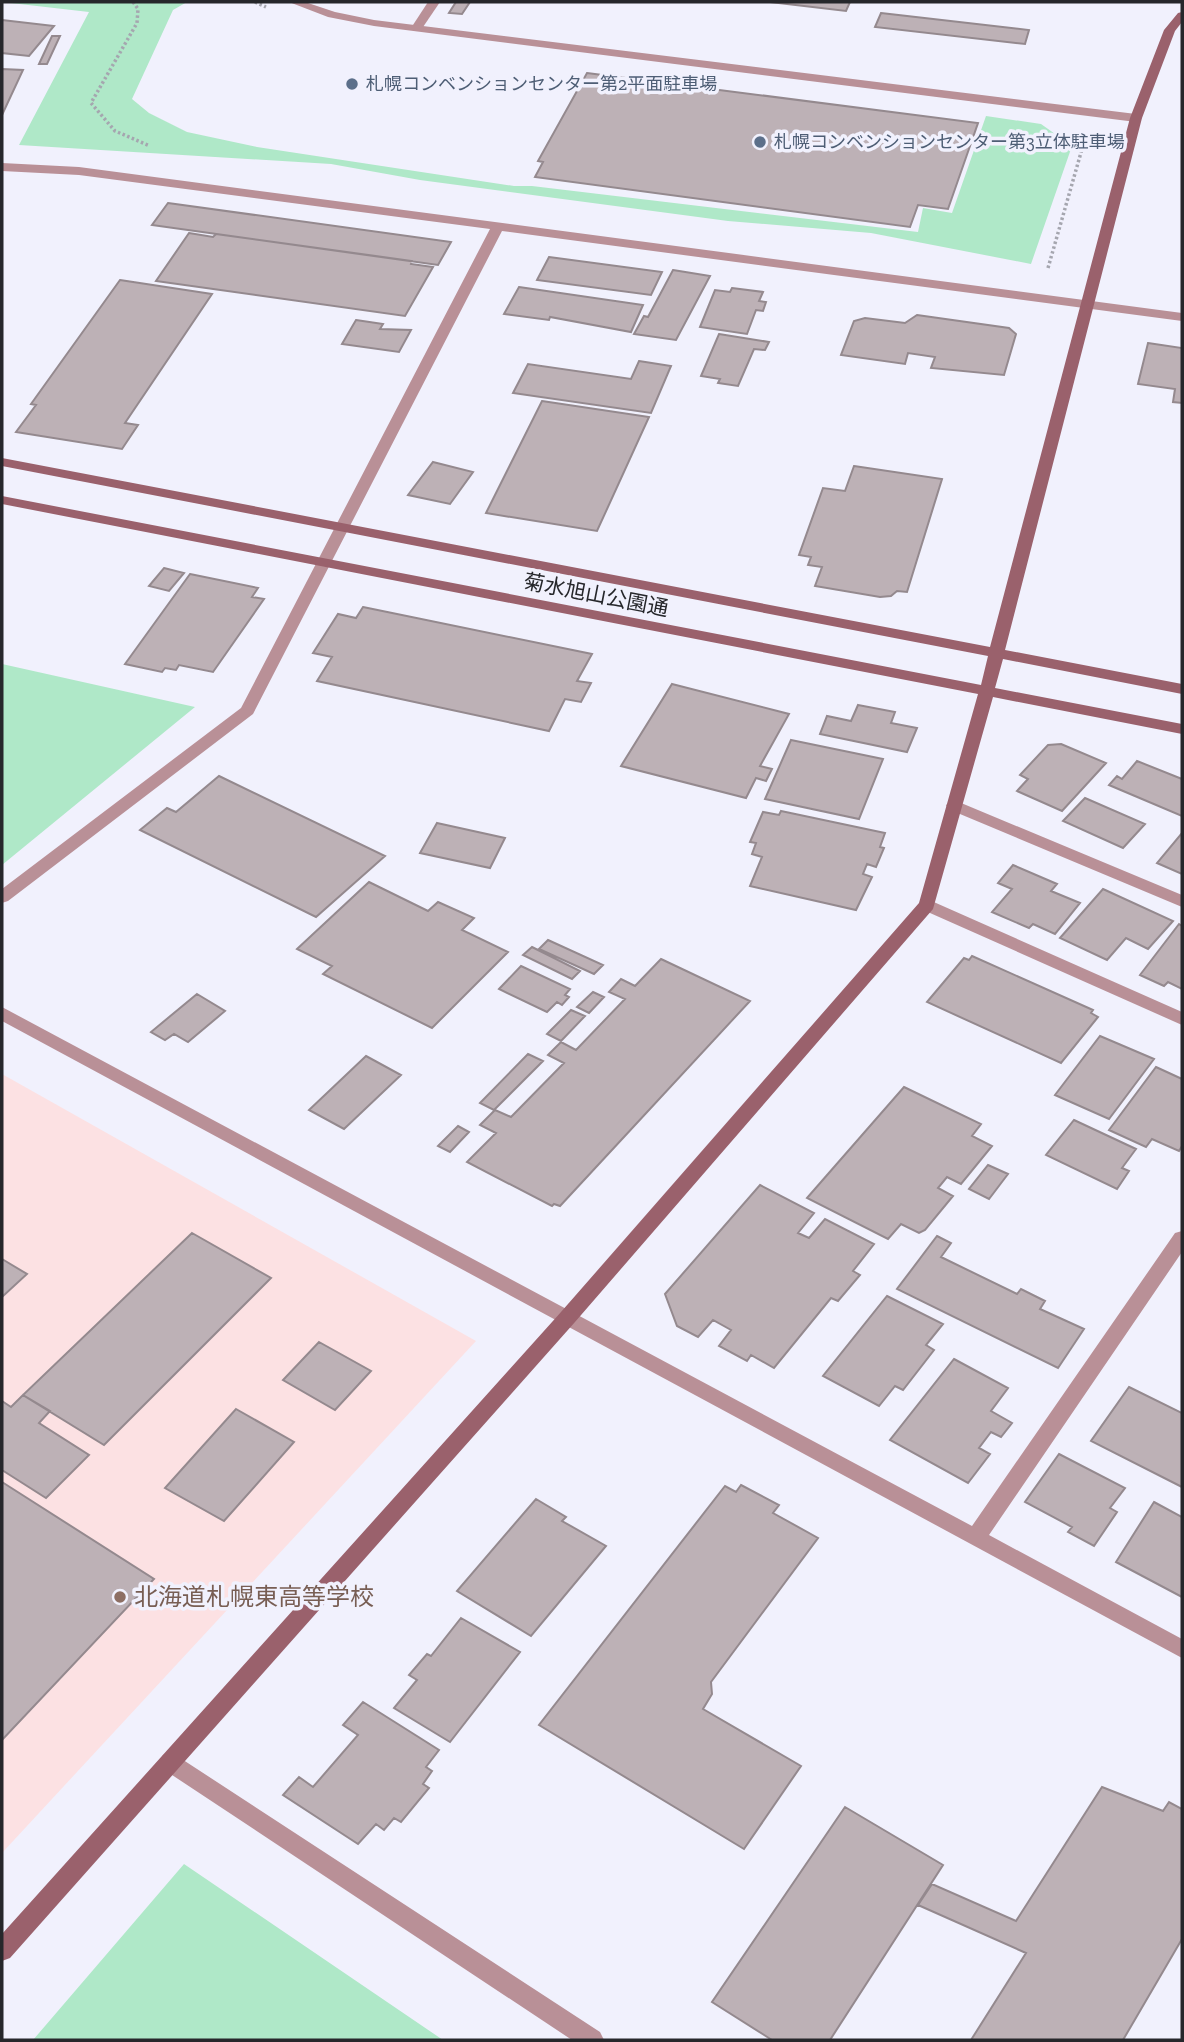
<svg xmlns="http://www.w3.org/2000/svg" width="1184" height="2042" font-family="'Zilla Slab','Noto Sans JP',serif">
	<style>
		.education { fill: #fce1e3 }
		.green { fill: #afe8c8 }
		.building { fill: #bdb1b6; stroke: #94898e; stroke-width: 2 }
		.lines { fill: none; stroke-linecap: round; stroke-linejoin: round }
		.path { stroke: #a5a6af; stroke-width: 3.5; stroke-dasharray: 2.5 2.5; stroke-linecap: butt }
		.lane { fill: #b99097; fill-rule: evenodd }
		.street { fill: #b99097; fill-rule: evenodd }
		.secondary { fill: #9a616c; fill-rule: evenodd }
		.service-dot { fill: #5c6f8a; stroke: #f1f1fd; stroke-width: 2.5 }
		.education-dot { fill: #8d6e63; stroke: #f1f1fd; stroke-width: 2.5 }
		.labels { text-anchor: middle; stroke-width: 7; stroke-linejoin: round; paint-order: stroke }
		.far-service-label { font-size: 18px; fill: #4e5e75; stroke: #f1f1fd; text-anchor: start }
		.street-label { font-size: 21px; fill: #26272b; stroke: #f1f1fd }
		.near-education-label { font-size: 24px; fill: #785e54; stroke: #f1f1fd; text-anchor: start }
	</style>
	<rect width="100%" height="100%" fill="#f1f1fd"/>
	<path class="education" d="M2 1074 476 1341 2 1853Z"/>
	<path class="green" d="M2 2H187L173 10 132 99 149 113 187 132 257 147 514 186H532L918 232 923 208 952 213 986 116 1041 124 1072 146 1031 264 871 233 728 221 420 180 331 164 19 145 89 12Z
		M2 664 195 707 2 865Z
		M184 1864 443 2040H33Z"/>
	<path class="building" d="M456 2H470L462 14 449 13Z
		M770 2H850L846 11Z
		M881 13 1029 30 1025 44 875 27Z
		M2 20 54 26 29 56 2 53Z
		M52 36H60L47 64H39Z
		M2 69 23 70 2 115Z
		M587 73 978 123 948 209 918 205 910 227 535 177 543 162 538 161Z
		M168 203 451 242 438 265 152 225Z
		M189 233 213 237 216 234 412 261 411 264 433 267 405 316 156 281Z
		M549 257 662 272 651 295 537 280Z
		M673 270 710 276 676 340 634 334 644 316 648 317Z
		M120 280 212 294 125 423 138 425 122 449 16 432 36 405 31 404Z
		M519 287 643 305 631 332 550 317 549 320 504 314Z
		M732 288 763 292 759 301 766 302 763 311 756 310 747 334 700 327 715 290 730 292Z
		M917 315 1009 328 1016 334 1004 375 931 368 935 357 908 353 905 364 841 355 854 321 865 318 905 323Z
		M356 320 383 324 380 329 411 330 399 352 342 344Z
		M719 334 769 342 765 350 754 349 738 386 718 383 720 379 701 376Z
		M1148 343 1182 348V403L1173 402 1175 389 1138 384Z
		M639 361 671 366 651 413 513 393 528 364 631 379Z
		M542 401 649 417 597 531 486 513Z
		M433 462 473 472 450 504 408 495Z
		M854 466 942 479 907 592 897 591 891 596 880 597 815 586 822 567 808 565 811 557 799 555 823 488 845 491Z
		M164 568 184 573 169 591 149 586Z
		M190 574 258 588 252 597 264 599 213 672 179 665 176 670 165 668 162 672 125 664Z
		M363 607 592 654 577 681 591 683 581 702 565 699 549 731 317 681 332 657 313 653 338 614 356 618Z
		M672 684 789 714 760 766 772 769 766 781 756 778 746 798 621 766Z
		M858 705 895 712 891 723 917 728 907 752 820 734 827 716 851 721Z
		M791 740 883 759 859 819 765 799Z
		M1061 744 1106 763 1062 811 1017 791 1028 779 1020 775 1048 745Z
		M1137 761 1182 779V816L1109 785 1117 776 1122 779Z
		M219 776 385 856 316 917 140 830 167 808 176 812Z
		M1085 798 1145 824 1123 848 1063 821Z
		M781 811 885 833 880 847 884 848 876 867 867 864 863 874 872 877 856 910 750 886 762 857 752 854 756 843 750 842 763 812 779 815Z
		M437 823 505 838 490 868 420 853Z
		M1182 833V874L1157 863Z
		M1013 865 1057 884 1051 891 1080 903 1055 934 1033 924 1029 928 992 912 1012 889 998 883Z
		M369 882 428 911 438 902 474 918 462 930 508 952 432 1028 323 974 332 966 297 949Z
		M1103 889 1173 921 1148 949 1126 938 1107 960 1060 938Z
		M1179 924 1182 926V989L1168 982 1164 986 1140 975Z
		M548 940 603 965 594 974 539 949Z
		M532 947 580 971 572 979 523 955Z
		M972 956 1093 1010 1091 1013 1098 1017 1061 1063 927 1002 964 958 969 960Z
		M661 959 750 1001 560 1206 554 1204 552 1206 467 1162 496 1133 480 1125 495 1110 511 1117 564 1063 548 1055 561 1042 576 1050 625 999 609 992 621 979 635 986Z
		M521 966 570 989 565 995 569 997 562 1005 557 1002 547 1012 499 989Z
		M593 992 604 997 589 1013 577 1007Z
		M197 994 225 1011 188 1042 174 1034 165 1040 151 1032Z
		M571 1010 585 1016 561 1041 547 1034Z
		M1100 1036 1154 1059 1109 1119 1055 1095Z
		M528 1054 543 1061 494 1110 480 1103Z
		M366 1056 401 1075 344 1129 309 1110Z
		M1156 1067 1182 1079V1146L1179 1151 1152 1139 1146 1147 1109 1130Z
		M904 1087 981 1124 972 1136 992 1146 961 1184 947 1177 938 1188 953 1196 925 1230 919 1233 901 1224 888 1239 807 1198Z
		M1074 1120 1136 1149 1122 1168 1129 1171 1117 1189 1046 1155Z
		M458 1126 469 1132 450 1152 438 1146Z
		M988 1165 1008 1174 989 1199 969 1189Z
		M760 1185 814 1213 798 1233 809 1238 825 1219 874 1244 853 1271 860 1275 838 1301 831 1298 774 1368 751 1355 747 1361 719 1346 731 1330 713 1320 698 1337 677 1326 665 1294Z
		M192 1233 271 1278 104 1445 23 1395Z
		M937 1236 951 1243 941 1257 1017 1294 1021 1289 1045 1301 1040 1309 1084 1329 1058 1368 897 1289Z
		M2 1259 27 1274 2 1297Z
		M887 1296 943 1324 926 1345 934 1350 903 1390 895 1386 879 1406 823 1376Z
		M319 1342 371 1371 335 1410 283 1380Z
		M954 1359 1008 1388 991 1411 1012 1423 1001 1437 991 1432 979 1448 990 1454 968 1483 890 1440Z
		M1129 1387 1182 1413V1487L1091 1441Z
		M23 1395 50 1411 39 1423 89 1455 46 1498 2 1470V1401L11 1407Z
		M236 1409 294 1442 224 1521 165 1488Z
		M1059 1454 1125 1488 1110 1508 1117 1512 1094 1546 1068 1532 1072 1527 1025 1502Z
		M2 1482 154 1579 2 1740Z
		M741 1485 779 1505 773 1513 818 1538 711 1682 712 1694 703 1709 801 1766 744 1849 539 1725 725 1486 736 1492Z
		M536 1499 566 1517 562 1521 606 1546 531 1636 457 1591Z
		M1154 1502 1182 1517V1597L1116 1562Z
		M461 1618 520 1652 450 1742 394 1708 417 1680 409 1675 427 1654 431 1656Z
		M363 1702 439 1750 426 1767 432 1771 423 1784 429 1788 401 1822 394 1818 384 1830 376 1824 358 1844 283 1795 299 1777 313 1787 358 1735 343 1725Z
		M1102 1787 1163 1811 1169 1802 1182 1809V1939L1123 2040H971L1026 1953 918 1905 932 1884 1016 1921Z
		M845 1807 943 1865 830 2040H772L712 2002Z"/>
	<g class="lines">
		<path class="path" d="M133 2 138 9 137 23 91 103 115 131 150 146
			M255 2 266 7
			M1048 268 1084 142"/>
		<path class="lane" d="M428 2H440L421 30H413L411 28Z"/>
		<path class="street" d="M289 2H305L335 12 374 20 1136 114 1142 118 1136 122 374 26 328 17Z
			M2 163 79 167 1182 313V321L502 231 253 714 8 901 2 903V889L241 708 490 229 79 175 2 171Z
			M954 800 1182 895V907L948 809 946 805Z
			M927 899 1182 1012V1025L921 909 919 905 921 901Z
			M2 1007 972 1526 1175 1233 1182 1231V1252L989 1535 1182 1639V1658L2 1021Z
			M171 1752 600 2032 604 2040H572L163 1769 160 1762 163 1755Z"/>
		<path class="secondary" d="M1182 12V22L1175 31 1142 118 1005 650 1182 684V694L1003 659 995 688 1182 724V734L993 697 933 909 575 1322 10 1958 2 1961V1934L561 1312 919 903 978 694 2 504V496L981 685 988 656 2 466V458L990 647 1130 118 1164 30 1178 13Z"/>
	</g>
	<g class="service-dot">
		<circle cx="352" cy="84" r="7"/>
		<circle cx="760" cy="142" r="7"/>
	</g>
	<circle class="education-dot" cx="120" cy="1597" r="7"/>
	<g class="labels">
		<g class="far-service-label">
			<text x="366" y="90">札幌コンベンションセンター第2平面駐車場</text>
			<text x="774" y="148">札幌コンベンションセンター第3立体駐車場</text>
		</g>
		<g class="street-label">
			<text transform="translate(596 595) rotate(11)" y="7">菊水旭山公園通</text>
		</g>
		<g class="near-education-label">
			<text x="134" y="1605">北海道札幌東高等学校</text>
		</g>
	</g>
	<rect width="1184" height="2042" fill="none" stroke="#26272b" stroke-width="7"/>
</svg>
